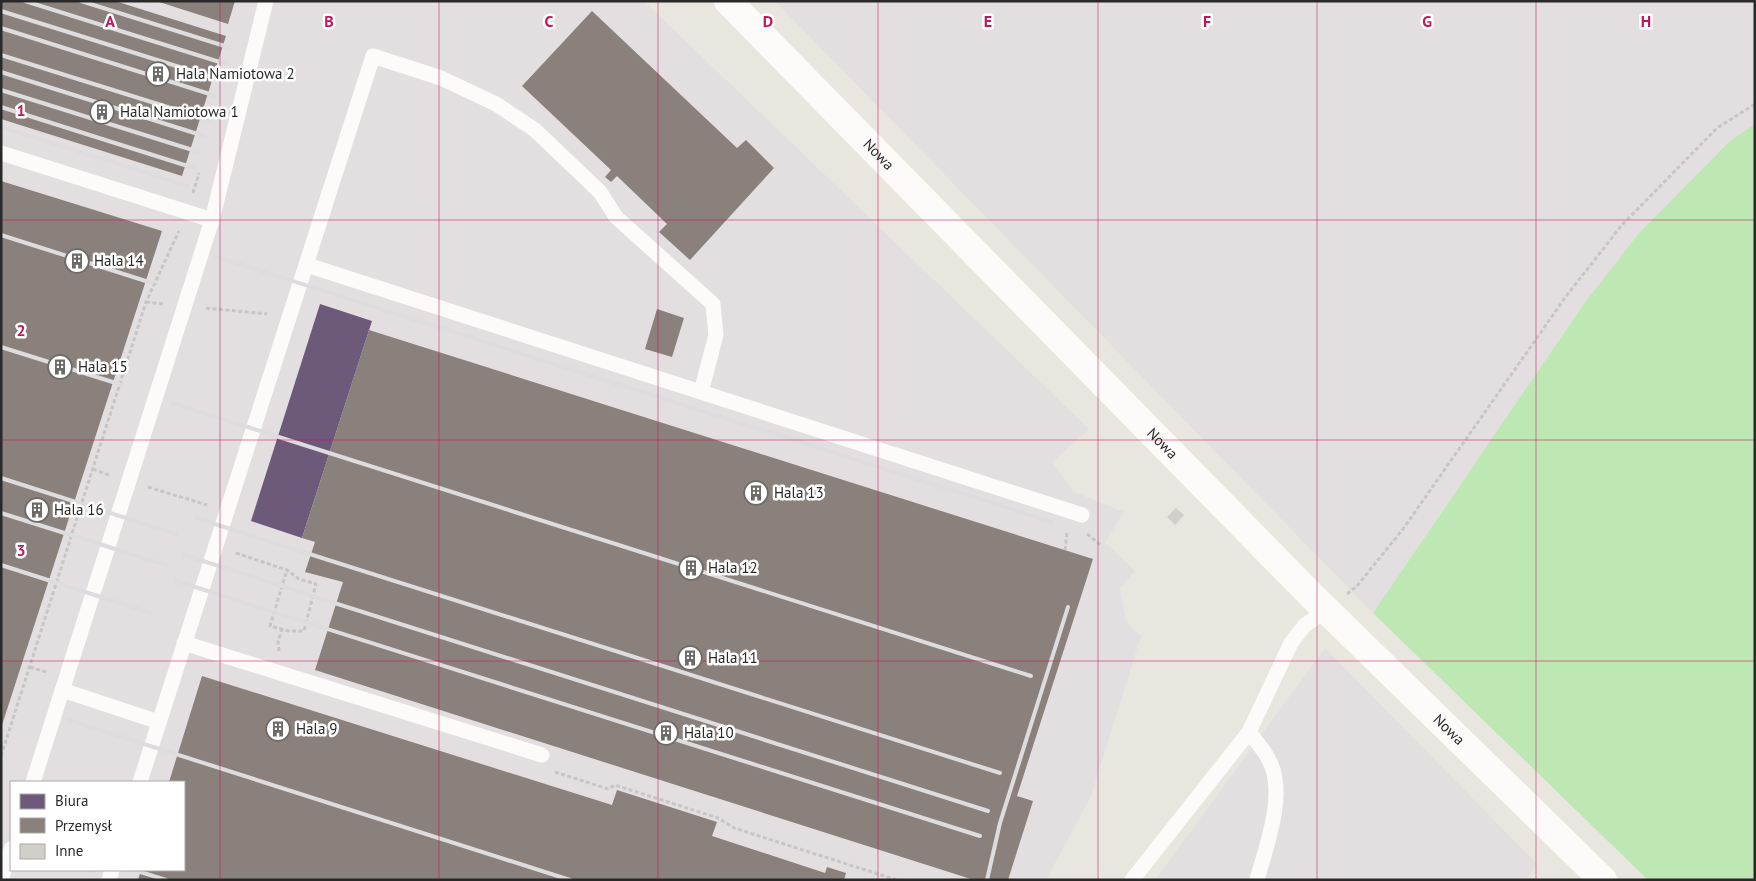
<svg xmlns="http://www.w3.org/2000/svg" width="1756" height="881" font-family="'PT Sans',sans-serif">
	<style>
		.industrial { fill: #e3dfe1; fill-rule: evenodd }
		.green { fill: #bde8b3 }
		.offices { fill: #6d597a }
		.industry { fill: #8a817c }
		.building { fill: #d1cfc9 }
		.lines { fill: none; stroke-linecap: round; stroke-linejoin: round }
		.path { stroke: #c6c6c5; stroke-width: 3; stroke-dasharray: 4 2.5; stroke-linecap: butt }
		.lane { stroke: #fcfbfa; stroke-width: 15 }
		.street { stroke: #fcfbfa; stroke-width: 28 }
		.rail { stroke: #dddcde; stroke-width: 4 }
		.grid { fill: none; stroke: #c2185b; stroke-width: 1; stroke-opacity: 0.55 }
		.labels { text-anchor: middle; stroke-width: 5; stroke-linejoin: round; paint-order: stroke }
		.poi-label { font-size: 15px; fill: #292929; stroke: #fff; text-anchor: start }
		.street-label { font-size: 15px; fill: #292929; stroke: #fff }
		.grid-label { font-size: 16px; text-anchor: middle; font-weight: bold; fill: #c2185b; stroke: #fff; stroke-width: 5; stroke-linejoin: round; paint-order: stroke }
	</style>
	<rect width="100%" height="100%" fill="#e8e6de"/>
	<path class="industrial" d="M1 1H644L1089 429 1052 462 1074 492 1124 512 1105 542 1135 571 1120 588 1126 622 1141 636 1091 796 1046 880H1ZM11 782H184V870H11Z
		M775 1H1755V124L1730 141 1639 233 1583 305 1373 613Z
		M1325 648 1537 864 1527 880H1155Z"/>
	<path class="green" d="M1755 124V880H1648L1373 613 1583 305 1639 233 1730 141Z"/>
	<path class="offices" d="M320 304 372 321 302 538 251 521Z"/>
	<path class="industry" d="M1 1H115L226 36 182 176 1 119Z
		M156 1H235L228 24Z
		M592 11 737 148 746 140 774 168 690 260 659 232 667 224 617 176 611 182 605 177 611 170 522 86Z
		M1 181 162 231 2 725H1Z
		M657 309 684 318 672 357 645 349Z
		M369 330 1093 559 1017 796 1033 801 1008 880H974L315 670 343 582 305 572 315 542 302 538Z
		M202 676 612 805 617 790 717 822 712 836 825 873 827 867 846 873 844 880H138L141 870H184V782H169Z"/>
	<path class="building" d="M1176 508 1184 515 1175 525 1167 517Z"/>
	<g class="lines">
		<path class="path" d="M193 193 199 173
			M146 302 163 304
			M206 308 267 314
			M93 469 109 475
			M148 487 207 505
			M1087 534 1102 546
			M1065 550 1067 532
			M236 553 287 570 299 579 316 584 304 631H289L270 626 287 570
			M1347 594 1357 586 1403 529 1567 295 1622 225 1717 128 1755 104
			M279 651 278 642 282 629
			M30 667 46 672
			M1 756 146 302 179 231
			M555 772 608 789 615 785 718 818 734 828 897 880"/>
		<path class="lane" d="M1 153 212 220
			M307 265 1082 515
			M184 643 542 755
			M62 690 159 722
			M1249 732C1256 741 1264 750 1269 760 1287 793 1266 846 1257 880
			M33 782 212 220 266 1
			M140 782 373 56 441 78 496 104 535 130 600 192 616 217 713 304 716 335 701 392
			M1 880 11 849
			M109 880 112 870
			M1132 880 1249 732 1291 643 1305 625 1327 610"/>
		<path class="street" id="s1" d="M728 1 1312 596 1603 880"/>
		<path class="rail" d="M25 1 226 64
			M81 1 231 48
			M1 11 221 80
			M1 28 216 96
			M1 55 209 120
			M1 72 204 136
			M1 90 199 152
			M1 107 194 168
			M1 127 188 186
			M1 235 152 283
			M217 257 1052 522
			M1 347 119 384
			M172 403 1031 676
			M1 478 176 534
			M1 513 166 565
			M196 518 1000 773
			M184 555 988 811
			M1 565 151 613
			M176 581 980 836
			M69 720 570 880
			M88 870 91 871
			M134 870 166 880
			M987 880 1000 823 1068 607"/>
	</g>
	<path class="grid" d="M220 1V880M439 1V880M658 1V880M878 1V880M1098 1V880M1317 1V880M1536 1V880M1 220H1755M1 440H1755M1 661H1755"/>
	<defs>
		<g id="building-ring" transform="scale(1.25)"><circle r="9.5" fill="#fff" stroke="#6c6b68" stroke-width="1.5"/><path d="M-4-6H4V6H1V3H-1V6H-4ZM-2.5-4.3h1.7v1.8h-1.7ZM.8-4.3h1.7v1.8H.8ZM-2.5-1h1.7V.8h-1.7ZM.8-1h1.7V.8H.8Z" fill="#6c6b68"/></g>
	</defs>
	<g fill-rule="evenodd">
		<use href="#building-ring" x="158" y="74"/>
		<use href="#building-ring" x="102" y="112"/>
		<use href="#building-ring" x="77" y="261"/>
		<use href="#building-ring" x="60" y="367"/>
		<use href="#building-ring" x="756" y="493"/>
		<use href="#building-ring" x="37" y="510"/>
		<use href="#building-ring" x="691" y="568"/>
		<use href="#building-ring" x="690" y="658"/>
		<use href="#building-ring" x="278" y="729"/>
		<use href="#building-ring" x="666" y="733"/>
	</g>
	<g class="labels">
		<g class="poi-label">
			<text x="176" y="79">Hala Namiotowa 2</text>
			<text x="120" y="117">Hala Namiotowa 1</text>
			<text x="94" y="266">Hala 14</text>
			<text x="78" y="372">Hala 15</text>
			<text x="774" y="498">Hala 13</text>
			<text x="54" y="515">Hala 16</text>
			<text x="708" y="573">Hala 12</text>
			<text x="708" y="663">Hala 11</text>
			<text x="296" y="734">Hala 9</text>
			<text x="684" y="738">Hala 10</text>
		</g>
		<g class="street-label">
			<text dy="5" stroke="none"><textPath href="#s1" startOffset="215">Nowa</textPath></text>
			<text dy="5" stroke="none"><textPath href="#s1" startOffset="620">Nowa</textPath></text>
			<text dy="5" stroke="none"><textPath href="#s1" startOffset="1025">Nowa</textPath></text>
		</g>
	</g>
	<g class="grid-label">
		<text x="110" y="27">A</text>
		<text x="329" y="27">B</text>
		<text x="549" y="27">C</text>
		<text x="768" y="27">D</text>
		<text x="988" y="27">E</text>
		<text x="1207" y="27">F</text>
		<text x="1427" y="27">G</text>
		<text x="1646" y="27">H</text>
		<text x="21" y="116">1</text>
		<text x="21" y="336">2</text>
		<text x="21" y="556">3</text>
	</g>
	<rect width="1756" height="881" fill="none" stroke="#292929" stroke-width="5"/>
	<rect x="10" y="781" width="175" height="90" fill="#ffffff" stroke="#a9a9a9"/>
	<rect x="20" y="794" width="25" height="15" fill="#6d597a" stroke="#a9a9a9"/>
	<text x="55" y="806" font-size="15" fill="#292929">Biura</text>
	<rect x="20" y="818" width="25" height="15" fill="#8a817c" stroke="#a9a9a9"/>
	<text x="55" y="831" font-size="15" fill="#292929">Przemysł</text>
	<rect x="20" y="844" width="25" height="15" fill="#d1cfc9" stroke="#a9a9a9"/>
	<text x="55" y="856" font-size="15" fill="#292929">Inne</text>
</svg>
